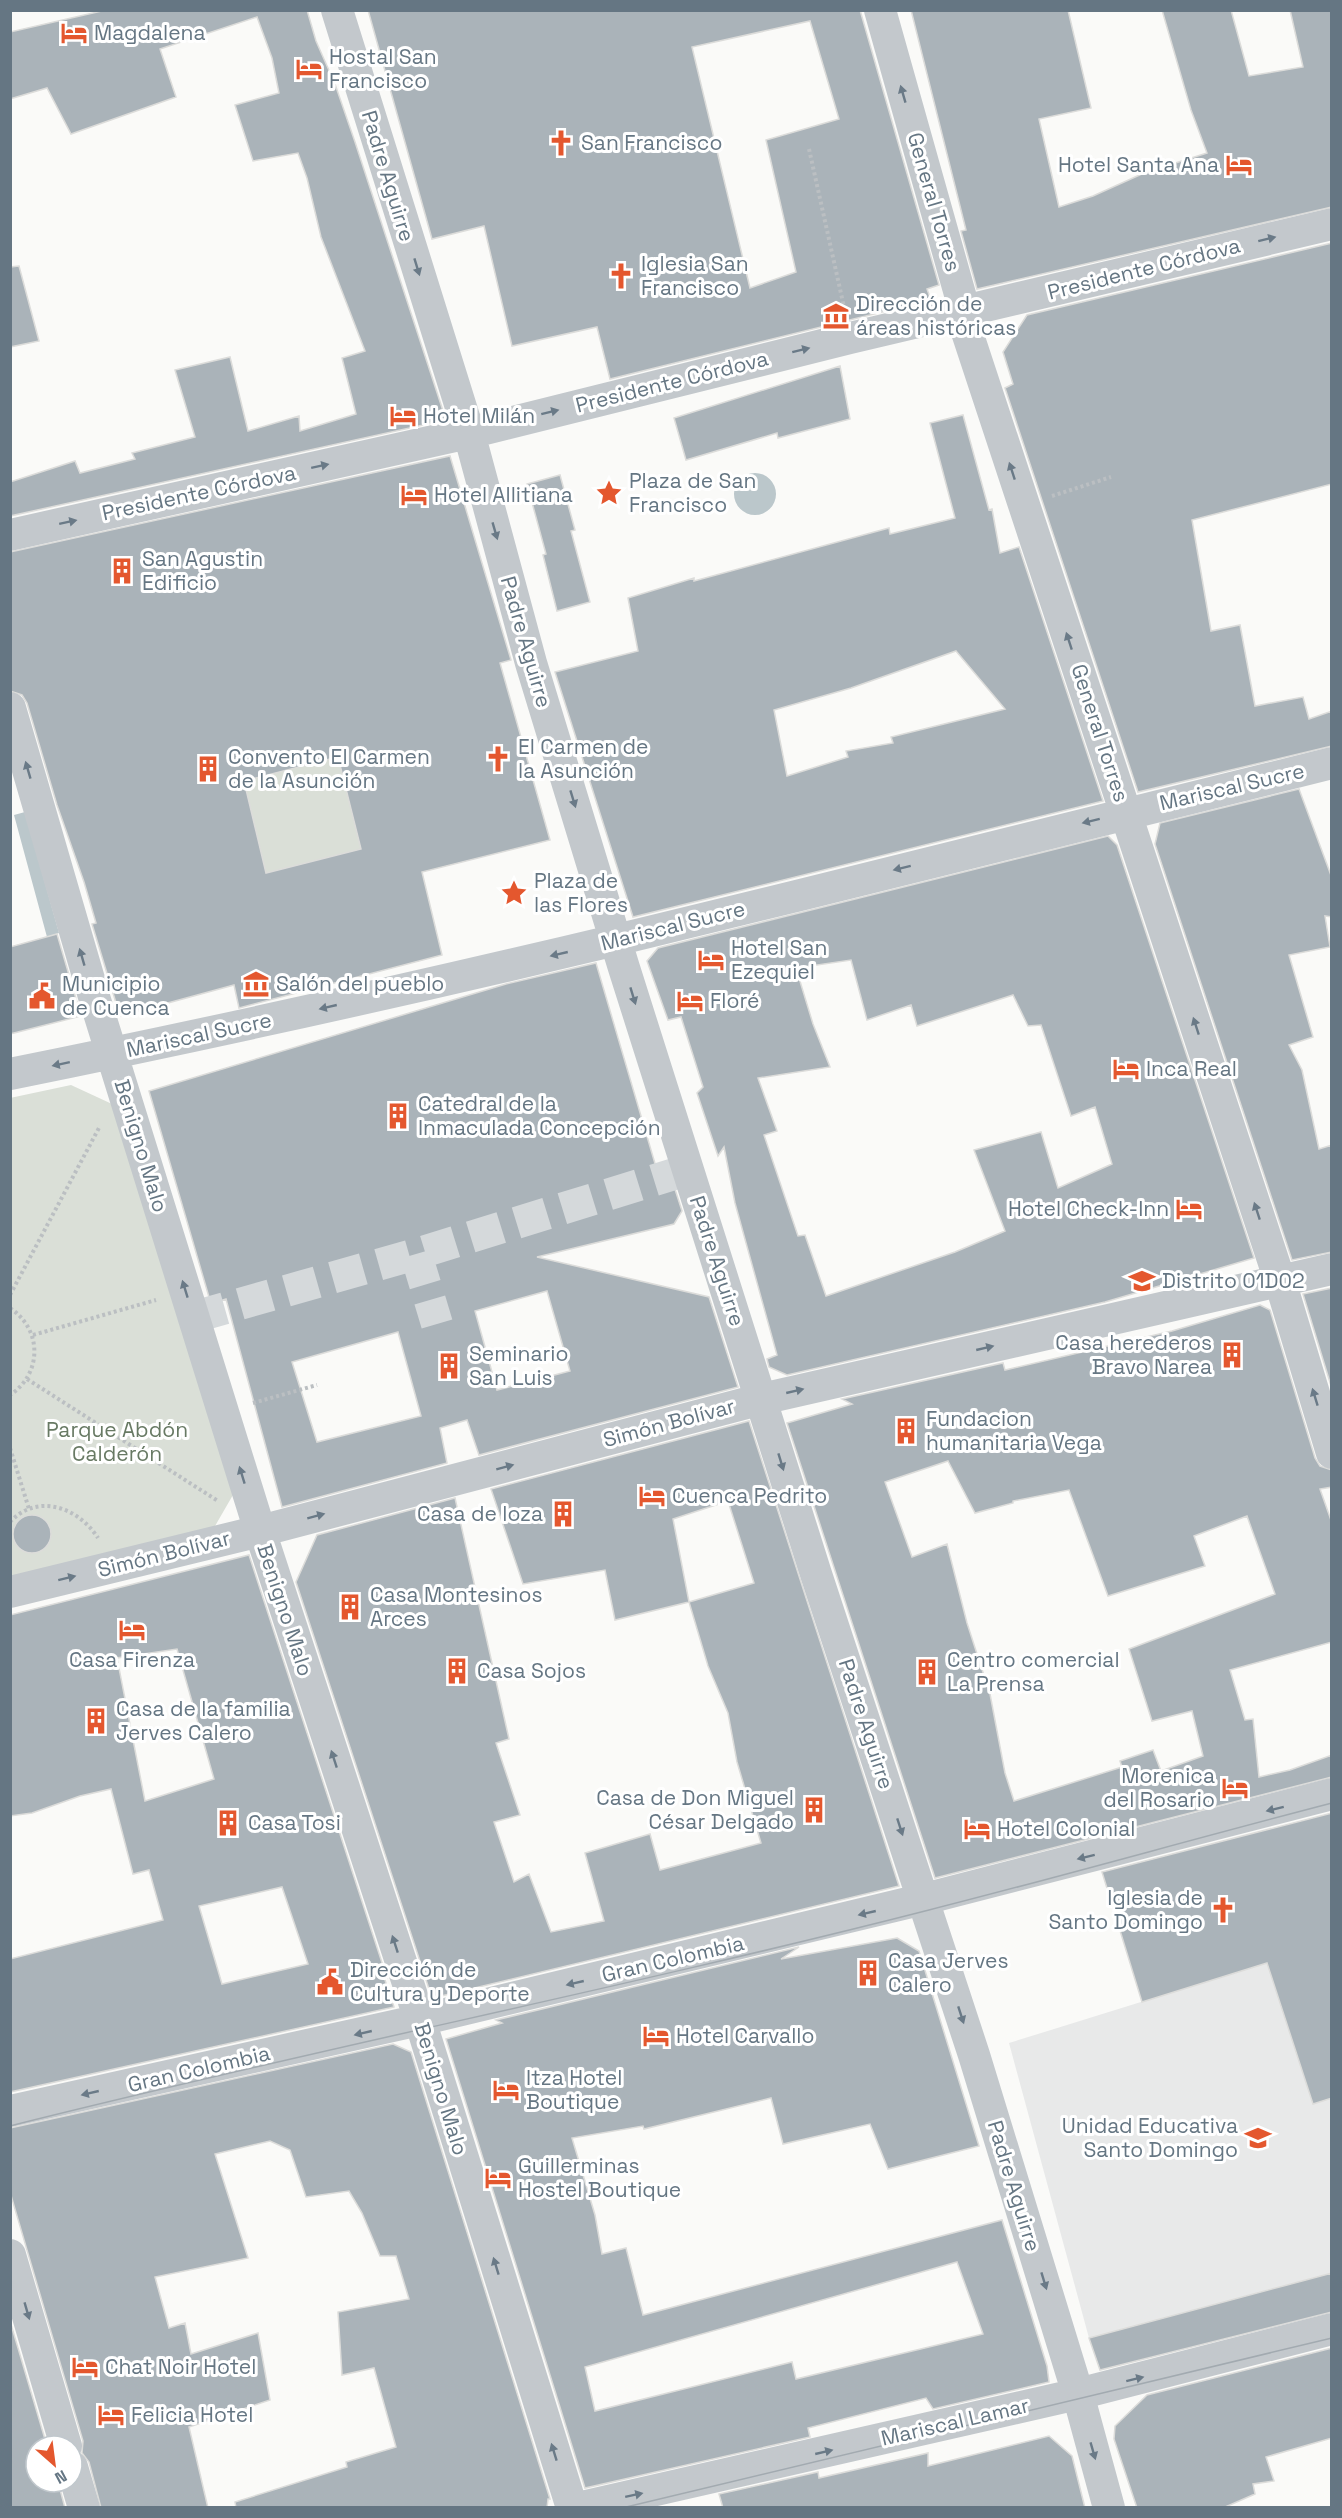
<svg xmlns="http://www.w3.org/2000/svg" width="1342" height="2518" font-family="'Space Grotesk',sans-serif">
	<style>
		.built { fill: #e8e9e9 }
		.green { fill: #dadfd7 }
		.water { fill: #bbc7cb }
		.building { fill: #aab3b9; stroke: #dcdcda; stroke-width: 1.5; fill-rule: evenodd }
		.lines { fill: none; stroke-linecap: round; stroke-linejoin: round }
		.street-tunnel { stroke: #d5d9db; stroke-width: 32; stroke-dasharray: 32 16; stroke-linecap: butt }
		.path { stroke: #bbbfc2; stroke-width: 4; stroke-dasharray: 3 3; stroke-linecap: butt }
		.street { stroke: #c3c8cc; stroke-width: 32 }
		.tram { stroke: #a2aab0; stroke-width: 1.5 }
		.oneway { fill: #6a7a87 }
		.labels { text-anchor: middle; stroke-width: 6; stroke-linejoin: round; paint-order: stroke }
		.poi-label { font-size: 21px; fill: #657683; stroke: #fff; text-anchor: start }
		.street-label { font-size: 21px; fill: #657683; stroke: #fff }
		.park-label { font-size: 21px; fill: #687a64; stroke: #fff }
	</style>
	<rect width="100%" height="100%" fill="#fafaf8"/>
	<path class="built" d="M1331 1943V2273L1089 2338 1009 2043Z"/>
	<path class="green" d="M338 757 361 849 266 873 244 781Z
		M71 1085 125 1110 241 1481 211 1533 10 1580V1098Z"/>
	<path class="water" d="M734 494a21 21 0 1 1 42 0a21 21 0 1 1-42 0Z
		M25 812 59 933 47 937 14 815Z"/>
	<path class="building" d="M106 10H307L316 41 335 84 355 142 446 420 10 516V482L75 461 80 473 135 459 132 453 195 437 175 370 230 357 248 431 299 416 300 431 356 414 342 358 365 351 321 237 307 178 298 153 253 161 235 105 279 93 272 58 257 17 160 49 176 97 71 134 47 88 10 99V32Z
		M368 10H860L939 285 927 289 931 300 610 379 597 327 512 346 484 226 432 239ZM810 21 839 119 766 140 796 272 750 288 692 47Z
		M911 10H1068L1091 108 1039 119 1059 207 1093 196 1144 173 1207 153 1191 110 1162 10H1231L1249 76 1303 67 1290 10H1332V207L977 289 961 231 966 230Z
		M1332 243V484L1192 520 1211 631 1240 625 1255 706 1303 697 1309 719 1332 711V746L1138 792 1005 388 1013 384 1003 352 1027 315Z
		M19 266 39 341 10 347V267Z
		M840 366 850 419 778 438 777 433 686 460 674 418Z
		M963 415 989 510 992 509 1000 553 1019 547 1103 801 633 917 555 672 638 651 628 598 694 578V581L889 528 890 534 955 518 930 423ZM956 651 1005 709 891 737 893 743 846 751 848 757 787 776 774 710 851 688Z
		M450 456 511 660 500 663 550 840 422 872 442 955 239 1008 234 985 120 1016 92 924 96 923 84 882 57 805 27 703 22 695 10 691V552ZM338 757 361 849 266 873 244 781Z
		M560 475 575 530 571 531 590 602 557 611 543 555 546 554 527 484Z
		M1299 789 1332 878V917L1325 916 1330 947 1289 955 1313 1037 1289 1045 1302 1070 1319 1149 1332 1145V1252L1292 1260 1155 844 1160 823Z
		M1108 836 1117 845 1254 1258 1105 1302 787 1375 769 1367 767 1359 777 1355 735 1203 724 1147 718 1156 697 1093 703 1087 681 1017 668 1020 647 961 658 948ZM851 960 867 1020 911 1005 917 1026 1013 995 1028 1026 1041 1025 1071 1116 1095 1107 1112 1164 1058 1188 1041 1132 974 1150 1005 1231 955 1252 826 1296 805 1235 798 1236 764 1135 777 1131 758 1078 830 1067 813 1024 796 968Z
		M57 934 81 1016 10 1034V947Z
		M596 963 661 1184 672 1180 682 1211 674 1224 537 1257 709 1297 738 1387 479 1455 467 1420 440 1428 447 1463 282 1507 226 1299 211 1304 149 1091 506 984ZM547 1291 570 1371 497 1390 475 1311ZM398 1332 421 1416 317 1442 292 1362Z
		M1332 1288V1389L1303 1294Z
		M1260 1305 1270 1310 1315 1458 1320 1466 1332 1470V1487L1320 1489 1332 1523V1642L1230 1670 1245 1720 1253 1719 1259 1777 1290 1770 1332 1755V1777L935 1878 787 1423 852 1404 842 1399 1003 1363 1005 1370 1172 1331ZM948 1461 975 1513 1013 1503V1501L1069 1490 1108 1596 1205 1566 1194 1536 1247 1516 1275 1594 1129 1649 1152 1721 1192 1711 1203 1756 1161 1771 1153 1750 1120 1761 1122 1767 1014 1801 1005 1773 990 1694 967 1623 947 1544 912 1557 885 1482Z
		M749 1421 899 1886 437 1997 431 1995 296 1582 317 1535 455 1498 509 1739 496 1743 520 1815 494 1822 514 1882 529 1874 551 1932 604 1921 585 1853 650 1834 660 1870 761 1843 737 1762 728 1713 708 1666 689 1602 615 1620 605 1570 523 1584 491 1489ZM728 1501 754 1583 689 1602 673 1519Z
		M13 1534a19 19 0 1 1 38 0a19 19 0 1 1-38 0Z
		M249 1555 387 1978 384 1977 394 2007 10 2092V1959L163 1920 149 1870 133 1874 111 1789 80 1796 32 1813 10 1816V1615ZM177 1649 214 1779 145 1801 117 1658ZM282 1887 308 1964 222 1984 199 1906Z
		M1332 1813V2098L1313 2104 1267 1963 1142 2002 1102 1872Z
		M897 1938 919 1951 979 2146 888 2169 870 2124 783 2144 771 2098 644 2129 643 2126 572 2138 595 2215 602 2254 626 2248 643 2315 1002 2220 1047 2366 1049 2382 933 2409 926 2398 808 2428 810 2437 585 2488 446 2039 502 2023 496 2020 799 1947 781 1959ZM957 2262 983 2334 796 2379 792 2362 595 2411 585 2367Z
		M393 2044 411 2052 550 2499H548L547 2508H236L235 2502 347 2467 346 2462 396 2447 374 2368 342 2375 338 2312 409 2299 396 2256H380L362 2213 349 2191 306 2197 290 2150 270 2141 215 2154 248 2258 155 2277 169 2328 185 2323 191 2354 258 2333 270 2400 189 2427 208 2508H101L89 2462 82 2453 83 2441 10 2192V2128Z
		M1332 2273V2312L1100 2370 1089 2338Z
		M10 2321 47 2446H36V2482H58L65 2508H10Z
		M1332 2348V2438L1266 2457 1274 2481 1253 2484 1255 2494 1223 2508H1137L1114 2439 1115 2426 1147 2395Z
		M1049 2436 1072 2456 1085 2508H723L719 2494 818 2472 819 2478 928 2453V2466Z"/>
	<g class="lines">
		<path class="street-tunnel" d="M416 1254 437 1324
			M194 1317 416 1254 687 1170"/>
		<path class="path" d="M809 149 844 307
			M1052 496 1111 477
			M10 1295 100 1126
			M10 1308C43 1330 42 1374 10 1395
			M33 1335 156 1300
			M27 1379 218 1501
			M253 1403 317 1385
			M10 1448 29 1509
			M10 1522C38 1492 79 1508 98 1538"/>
		<path class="street" d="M337 10 469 433 531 663 624 968 816 1574 974 2055 1078 2394 1109 2508
			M880 10 965 312 964 323 1280 1281 1332 1453
			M10 535 469 433 850 338 1332 224
			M10 708 95 1000 260 1531 420 2020 572 2508
			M10 1074C213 1033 415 988 616 940 855 883 1092 820 1332 763
			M10 1592 260 1531 762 1399 1332 1269
			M10 2111 420 2020 924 1899 1332 1794
			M10 2255 66 2446
			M72 2467 84 2508
			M577 2508 1078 2394 1332 2329"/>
		<path class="tram" d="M10 2126C315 2049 624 1988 929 1910 1063 1876 1197 1838 1332 1803
			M622 2508 1332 2338"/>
	</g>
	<defs><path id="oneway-solid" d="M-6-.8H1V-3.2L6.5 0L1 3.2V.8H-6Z" transform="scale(1.5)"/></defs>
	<g class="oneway">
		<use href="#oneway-solid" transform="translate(903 94) rotate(-106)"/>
		<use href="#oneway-solid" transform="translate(1267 239) rotate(-14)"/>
		<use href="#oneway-solid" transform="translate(417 267) rotate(73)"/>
		<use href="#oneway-solid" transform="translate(801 350) rotate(-14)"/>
		<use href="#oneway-solid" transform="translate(550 412) rotate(-14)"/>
		<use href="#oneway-solid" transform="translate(320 466) rotate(-12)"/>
		<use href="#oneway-solid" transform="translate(1012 471) rotate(-108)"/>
		<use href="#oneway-solid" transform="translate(68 522) rotate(-12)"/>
		<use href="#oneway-solid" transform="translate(495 531) rotate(74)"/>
		<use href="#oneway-solid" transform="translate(1069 641) rotate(-108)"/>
		<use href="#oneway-solid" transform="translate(28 770) rotate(-106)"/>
		<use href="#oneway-solid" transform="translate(573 799) rotate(73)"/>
		<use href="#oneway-solid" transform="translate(1091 821) rotate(166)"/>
		<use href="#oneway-solid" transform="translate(902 868) rotate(166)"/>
		<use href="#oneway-solid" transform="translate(559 954) rotate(167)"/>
		<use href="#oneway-solid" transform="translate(82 957) rotate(-106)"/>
		<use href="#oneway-solid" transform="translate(633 996) rotate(73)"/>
		<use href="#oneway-solid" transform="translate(328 1007) rotate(167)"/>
		<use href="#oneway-solid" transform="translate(1196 1026) rotate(-108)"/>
		<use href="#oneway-solid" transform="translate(61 1064) rotate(168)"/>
		<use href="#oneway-solid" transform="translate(1257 1211) rotate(-108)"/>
		<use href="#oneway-solid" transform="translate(185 1289) rotate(-107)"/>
		<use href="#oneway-solid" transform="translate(985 1348) rotate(-13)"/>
		<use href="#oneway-solid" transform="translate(795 1391) rotate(-13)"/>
		<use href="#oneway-solid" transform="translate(1315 1397) rotate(-107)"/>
		<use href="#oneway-solid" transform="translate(781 1462) rotate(73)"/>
		<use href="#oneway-solid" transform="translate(505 1467) rotate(-15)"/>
		<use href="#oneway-solid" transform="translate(242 1475) rotate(-107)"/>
		<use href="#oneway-solid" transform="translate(316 1516) rotate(-15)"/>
		<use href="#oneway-solid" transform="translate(67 1578) rotate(-14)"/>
		<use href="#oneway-solid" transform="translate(334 1759) rotate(-108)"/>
		<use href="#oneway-solid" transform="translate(1275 1809) rotate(166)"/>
		<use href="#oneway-solid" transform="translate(900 1827) rotate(72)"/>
		<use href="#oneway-solid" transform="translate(1086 1857) rotate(166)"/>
		<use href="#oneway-solid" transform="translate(867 1913) rotate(167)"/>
		<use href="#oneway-solid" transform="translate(395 1944) rotate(-108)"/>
		<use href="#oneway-solid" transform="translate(575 1983) rotate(167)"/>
		<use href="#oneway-solid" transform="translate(961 2015) rotate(72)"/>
		<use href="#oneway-solid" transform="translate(363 2033) rotate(167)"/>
		<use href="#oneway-solid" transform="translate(90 2093) rotate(167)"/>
		<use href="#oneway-solid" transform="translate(496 2266) rotate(-107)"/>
		<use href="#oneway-solid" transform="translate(1044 2281) rotate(73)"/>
		<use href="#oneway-solid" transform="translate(27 2311) rotate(74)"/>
		<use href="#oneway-solid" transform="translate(1135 2379) rotate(-14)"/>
		<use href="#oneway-solid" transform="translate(1093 2451) rotate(74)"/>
		<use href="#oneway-solid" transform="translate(554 2452) rotate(-107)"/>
		<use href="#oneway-solid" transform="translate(824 2452) rotate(-13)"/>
		<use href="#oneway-solid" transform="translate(634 2495) rotate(-12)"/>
	</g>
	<defs>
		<g id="hotel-bare" transform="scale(2.07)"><path d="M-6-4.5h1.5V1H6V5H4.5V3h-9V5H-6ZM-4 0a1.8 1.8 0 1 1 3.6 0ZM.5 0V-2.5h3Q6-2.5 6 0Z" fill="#e4572e" stroke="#fff" stroke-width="2.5" paint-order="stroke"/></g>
		<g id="church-bare" transform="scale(2.07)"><path d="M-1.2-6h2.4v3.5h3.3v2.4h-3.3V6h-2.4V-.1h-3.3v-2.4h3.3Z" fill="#e4572e" stroke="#fff" stroke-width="2.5" paint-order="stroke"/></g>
		<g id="museum-bare" transform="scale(2.07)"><path d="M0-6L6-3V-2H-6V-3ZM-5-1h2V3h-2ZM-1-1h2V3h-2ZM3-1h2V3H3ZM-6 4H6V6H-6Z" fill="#e4572e" stroke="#fff" stroke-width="2.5" paint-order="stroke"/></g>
		<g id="sight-bare" transform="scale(2.07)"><path d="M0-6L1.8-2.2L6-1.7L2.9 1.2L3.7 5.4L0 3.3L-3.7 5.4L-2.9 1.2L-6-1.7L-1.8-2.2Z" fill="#e4572e" stroke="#fff" stroke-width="2.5" paint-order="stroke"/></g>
		<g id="building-bare" transform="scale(2.07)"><path d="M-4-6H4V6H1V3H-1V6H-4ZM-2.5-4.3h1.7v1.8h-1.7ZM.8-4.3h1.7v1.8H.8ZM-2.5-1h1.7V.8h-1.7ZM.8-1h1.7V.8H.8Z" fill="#e4572e" stroke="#fff" stroke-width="2.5" paint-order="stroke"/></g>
		<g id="civic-bare" transform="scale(2.07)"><path d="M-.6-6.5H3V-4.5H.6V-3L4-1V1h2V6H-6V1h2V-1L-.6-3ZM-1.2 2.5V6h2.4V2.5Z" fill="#e4572e" stroke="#fff" stroke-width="2.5" paint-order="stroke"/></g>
		<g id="school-bare" transform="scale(2.07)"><path d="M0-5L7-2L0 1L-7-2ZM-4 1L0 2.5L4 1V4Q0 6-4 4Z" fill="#e4572e" stroke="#fff" stroke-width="2.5" paint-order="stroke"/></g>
	</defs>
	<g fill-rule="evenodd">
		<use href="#hotel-bare" x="74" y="33"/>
		<use href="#hotel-bare" x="309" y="69"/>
		<use href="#church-bare" x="561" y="143"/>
		<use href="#hotel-bare" x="1239" y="165"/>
		<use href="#church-bare" x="621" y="276"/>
		<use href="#museum-bare" x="836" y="316"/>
		<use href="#hotel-bare" x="403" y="416"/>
		<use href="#sight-bare" x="609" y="493"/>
		<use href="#hotel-bare" x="414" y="495"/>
		<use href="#building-bare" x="122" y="571"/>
		<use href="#church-bare" x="498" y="759"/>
		<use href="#building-bare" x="208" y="769"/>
		<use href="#sight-bare" x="514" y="893"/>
		<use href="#hotel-bare" x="711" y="960"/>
		<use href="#museum-bare" x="256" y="984"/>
		<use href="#civic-bare" x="42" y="996"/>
		<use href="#hotel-bare" x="690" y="1001"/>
		<use href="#hotel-bare" x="1126" y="1069"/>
		<use href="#building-bare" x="398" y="1116"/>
		<use href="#hotel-bare" x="1189" y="1209"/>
		<use href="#school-bare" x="1142" y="1281"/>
		<use href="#building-bare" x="1232" y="1355"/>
		<use href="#building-bare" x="449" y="1366"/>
		<use href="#building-bare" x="906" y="1431"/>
		<use href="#hotel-bare" x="652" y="1496"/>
		<use href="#building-bare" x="563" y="1514"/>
		<use href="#building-bare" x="350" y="1607"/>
		<use href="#hotel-bare" x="132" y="1630"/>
		<use href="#building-bare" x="457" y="1671"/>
		<use href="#building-bare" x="927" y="1672"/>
		<use href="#building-bare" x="96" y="1721"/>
		<use href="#hotel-bare" x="1235" y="1788"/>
		<use href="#building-bare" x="814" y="1810"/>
		<use href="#building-bare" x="228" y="1823"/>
		<use href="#hotel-bare" x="977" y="1829"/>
		<use href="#church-bare" x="1223" y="1910"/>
		<use href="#building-bare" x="868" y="1973"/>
		<use href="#civic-bare" x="330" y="1982"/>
		<use href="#hotel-bare" x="656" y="2036"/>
		<use href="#hotel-bare" x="506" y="2090"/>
		<use href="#school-bare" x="1258" y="2138"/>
		<use href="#hotel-bare" x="498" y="2178"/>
		<use href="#hotel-bare" x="85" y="2367"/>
		<use href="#hotel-bare" x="111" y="2415"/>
	</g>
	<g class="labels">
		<g class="poi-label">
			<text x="94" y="40">Magdalena</text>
			<text x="329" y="64">Hostal San<tspan x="329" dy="24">Francisco</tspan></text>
			<text x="581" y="150">San Francisco</text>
			<text x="1219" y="172" text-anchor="end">Hotel Santa Ana</text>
			<text x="641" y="271">Iglesia San<tspan x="641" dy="24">Francisco</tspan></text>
			<text x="856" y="311">Dirección de<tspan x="856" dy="24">áreas históricas</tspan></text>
			<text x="423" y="423">Hotel Milán</text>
			<text x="629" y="488">Plaza de San<tspan x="629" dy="24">Francisco</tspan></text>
			<text x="434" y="502">Hotel Allitiana</text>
			<text x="142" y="566">San Agustin<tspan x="142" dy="24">Edificio</tspan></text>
			<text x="518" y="754">El Carmen de<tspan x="518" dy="24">la Asunción</tspan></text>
			<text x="228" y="764">Convento El Carmen<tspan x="228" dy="24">de la Asunción</tspan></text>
			<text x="534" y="888">Plaza de<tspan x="534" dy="24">las Flores</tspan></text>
			<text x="731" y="955">Hotel San<tspan x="731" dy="24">Ezequiel</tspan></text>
			<text x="62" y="991">Municipio<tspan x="62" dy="24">de Cuenca</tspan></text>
			<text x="276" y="991">Salón del pueblo</text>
			<text x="710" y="1008">Floré</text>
			<text x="1146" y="1076">Inca Real</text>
			<text x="418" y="1111">Catedral de la<tspan x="418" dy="24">Inmaculada Concepción</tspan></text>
			<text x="1169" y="1216" text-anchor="end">Hotel Check-Inn</text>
			<text x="1162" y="1288">Distrito 01D02</text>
			<text x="1212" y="1350" text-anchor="end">Casa herederos<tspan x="1212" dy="24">Bravo Narea</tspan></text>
			<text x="469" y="1361">Seminario<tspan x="469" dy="24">San Luis</tspan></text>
			<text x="926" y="1426">Fundacion<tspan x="926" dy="24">humanitaria Vega</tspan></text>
			<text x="672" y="1503">Cuenca Pedrito</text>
			<text x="543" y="1521" text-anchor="end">Casa de loza</text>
			<text x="370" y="1602">Casa Montesinos<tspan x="370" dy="24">Arces</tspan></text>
			<text x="132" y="1667" text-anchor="middle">Casa Firenza</text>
			<text x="947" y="1667">Centro comercial<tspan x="947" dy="24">La Prensa</tspan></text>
			<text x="477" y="1678">Casa Sojos</text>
			<text x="116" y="1716">Casa de la familia<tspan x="116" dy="24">Jerves Calero</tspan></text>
			<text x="1215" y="1783" text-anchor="end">Morenica<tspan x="1215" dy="24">del Rosario</tspan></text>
			<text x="794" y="1805" text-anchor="end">Casa de Don Miguel<tspan x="794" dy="24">César Delgado</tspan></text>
			<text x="248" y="1830">Casa Tosi</text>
			<text x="997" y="1836">Hotel Colonial</text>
			<text x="1203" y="1905" text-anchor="end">Iglesia de<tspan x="1203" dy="24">Santo Domingo</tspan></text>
			<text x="888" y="1968">Casa Jerves<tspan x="888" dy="24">Calero</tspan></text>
			<text x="350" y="1977">Dirección de<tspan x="350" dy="24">Cultura y Deporte</tspan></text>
			<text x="676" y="2043">Hotel Carvallo</text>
			<text x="526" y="2085">Itza Hotel<tspan x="526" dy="24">Boutique</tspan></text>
			<text x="1238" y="2133" text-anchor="end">Unidad Educativa<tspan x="1238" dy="24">Santo Domingo</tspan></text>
			<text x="518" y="2173">Guillerminas<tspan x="518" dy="24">Hostel Boutique</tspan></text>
			<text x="105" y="2374">Chat Noir Hotel</text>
			<text x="131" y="2422">Felicia Hotel</text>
		</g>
		<g class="street-label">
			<text transform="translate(388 176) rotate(73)" y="7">Padre Aguirre</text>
			<text transform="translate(934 202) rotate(74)" y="7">General Torres</text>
			<text transform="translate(1144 269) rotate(-14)" y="7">Presidente Córdova</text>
			<text transform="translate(672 382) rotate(-14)" y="7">Presidente Córdova</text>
			<text transform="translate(199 493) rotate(-12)" y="7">Presidente Córdova</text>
			<text transform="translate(526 642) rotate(74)" y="7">Padre Aguirre</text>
			<text transform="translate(1100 733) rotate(72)" y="7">General Torres</text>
			<text transform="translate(1232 787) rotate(-13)" y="7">Mariscal Sucre</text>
			<text transform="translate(673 926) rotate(-14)" y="7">Mariscal Sucre</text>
			<text transform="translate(199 1035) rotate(-12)" y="7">Mariscal Sucre</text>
			<text transform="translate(141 1146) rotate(73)" y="7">Benigno Malo</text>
			<text transform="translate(717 1261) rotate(72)" y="7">Padre Aguirre</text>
			<text transform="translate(669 1423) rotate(-15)" y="7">Simón Bolívar</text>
			<text transform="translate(164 1554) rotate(-14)" y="7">Simón Bolívar</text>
			<text transform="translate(285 1610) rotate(72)" y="7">Benigno Malo</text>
			<text transform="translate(866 1724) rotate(72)" y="7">Padre Aguirre</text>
			<text transform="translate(673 1959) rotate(-13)" y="7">Gran Colombia</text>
			<text transform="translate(199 2069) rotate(-13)" y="7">Gran Colombia</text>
			<text transform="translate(441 2089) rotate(73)" y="7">Benigno Malo</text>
			<text transform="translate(1014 2186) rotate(73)" y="7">Padre Aguirre</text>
			<text transform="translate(955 2422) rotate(-13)" y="7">Mariscal Lamar</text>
		</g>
		<g class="park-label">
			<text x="117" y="1437">Parque Abdón<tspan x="117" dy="24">Calderón</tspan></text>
		</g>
	</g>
	<rect width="1342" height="2518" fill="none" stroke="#657683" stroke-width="24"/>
	<g transform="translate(54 2464) rotate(152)"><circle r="28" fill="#ffffff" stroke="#c1c8cd" stroke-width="1.5"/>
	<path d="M0-4.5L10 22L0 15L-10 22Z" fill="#e4572e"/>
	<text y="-9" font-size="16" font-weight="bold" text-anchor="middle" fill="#657683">N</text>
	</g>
</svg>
